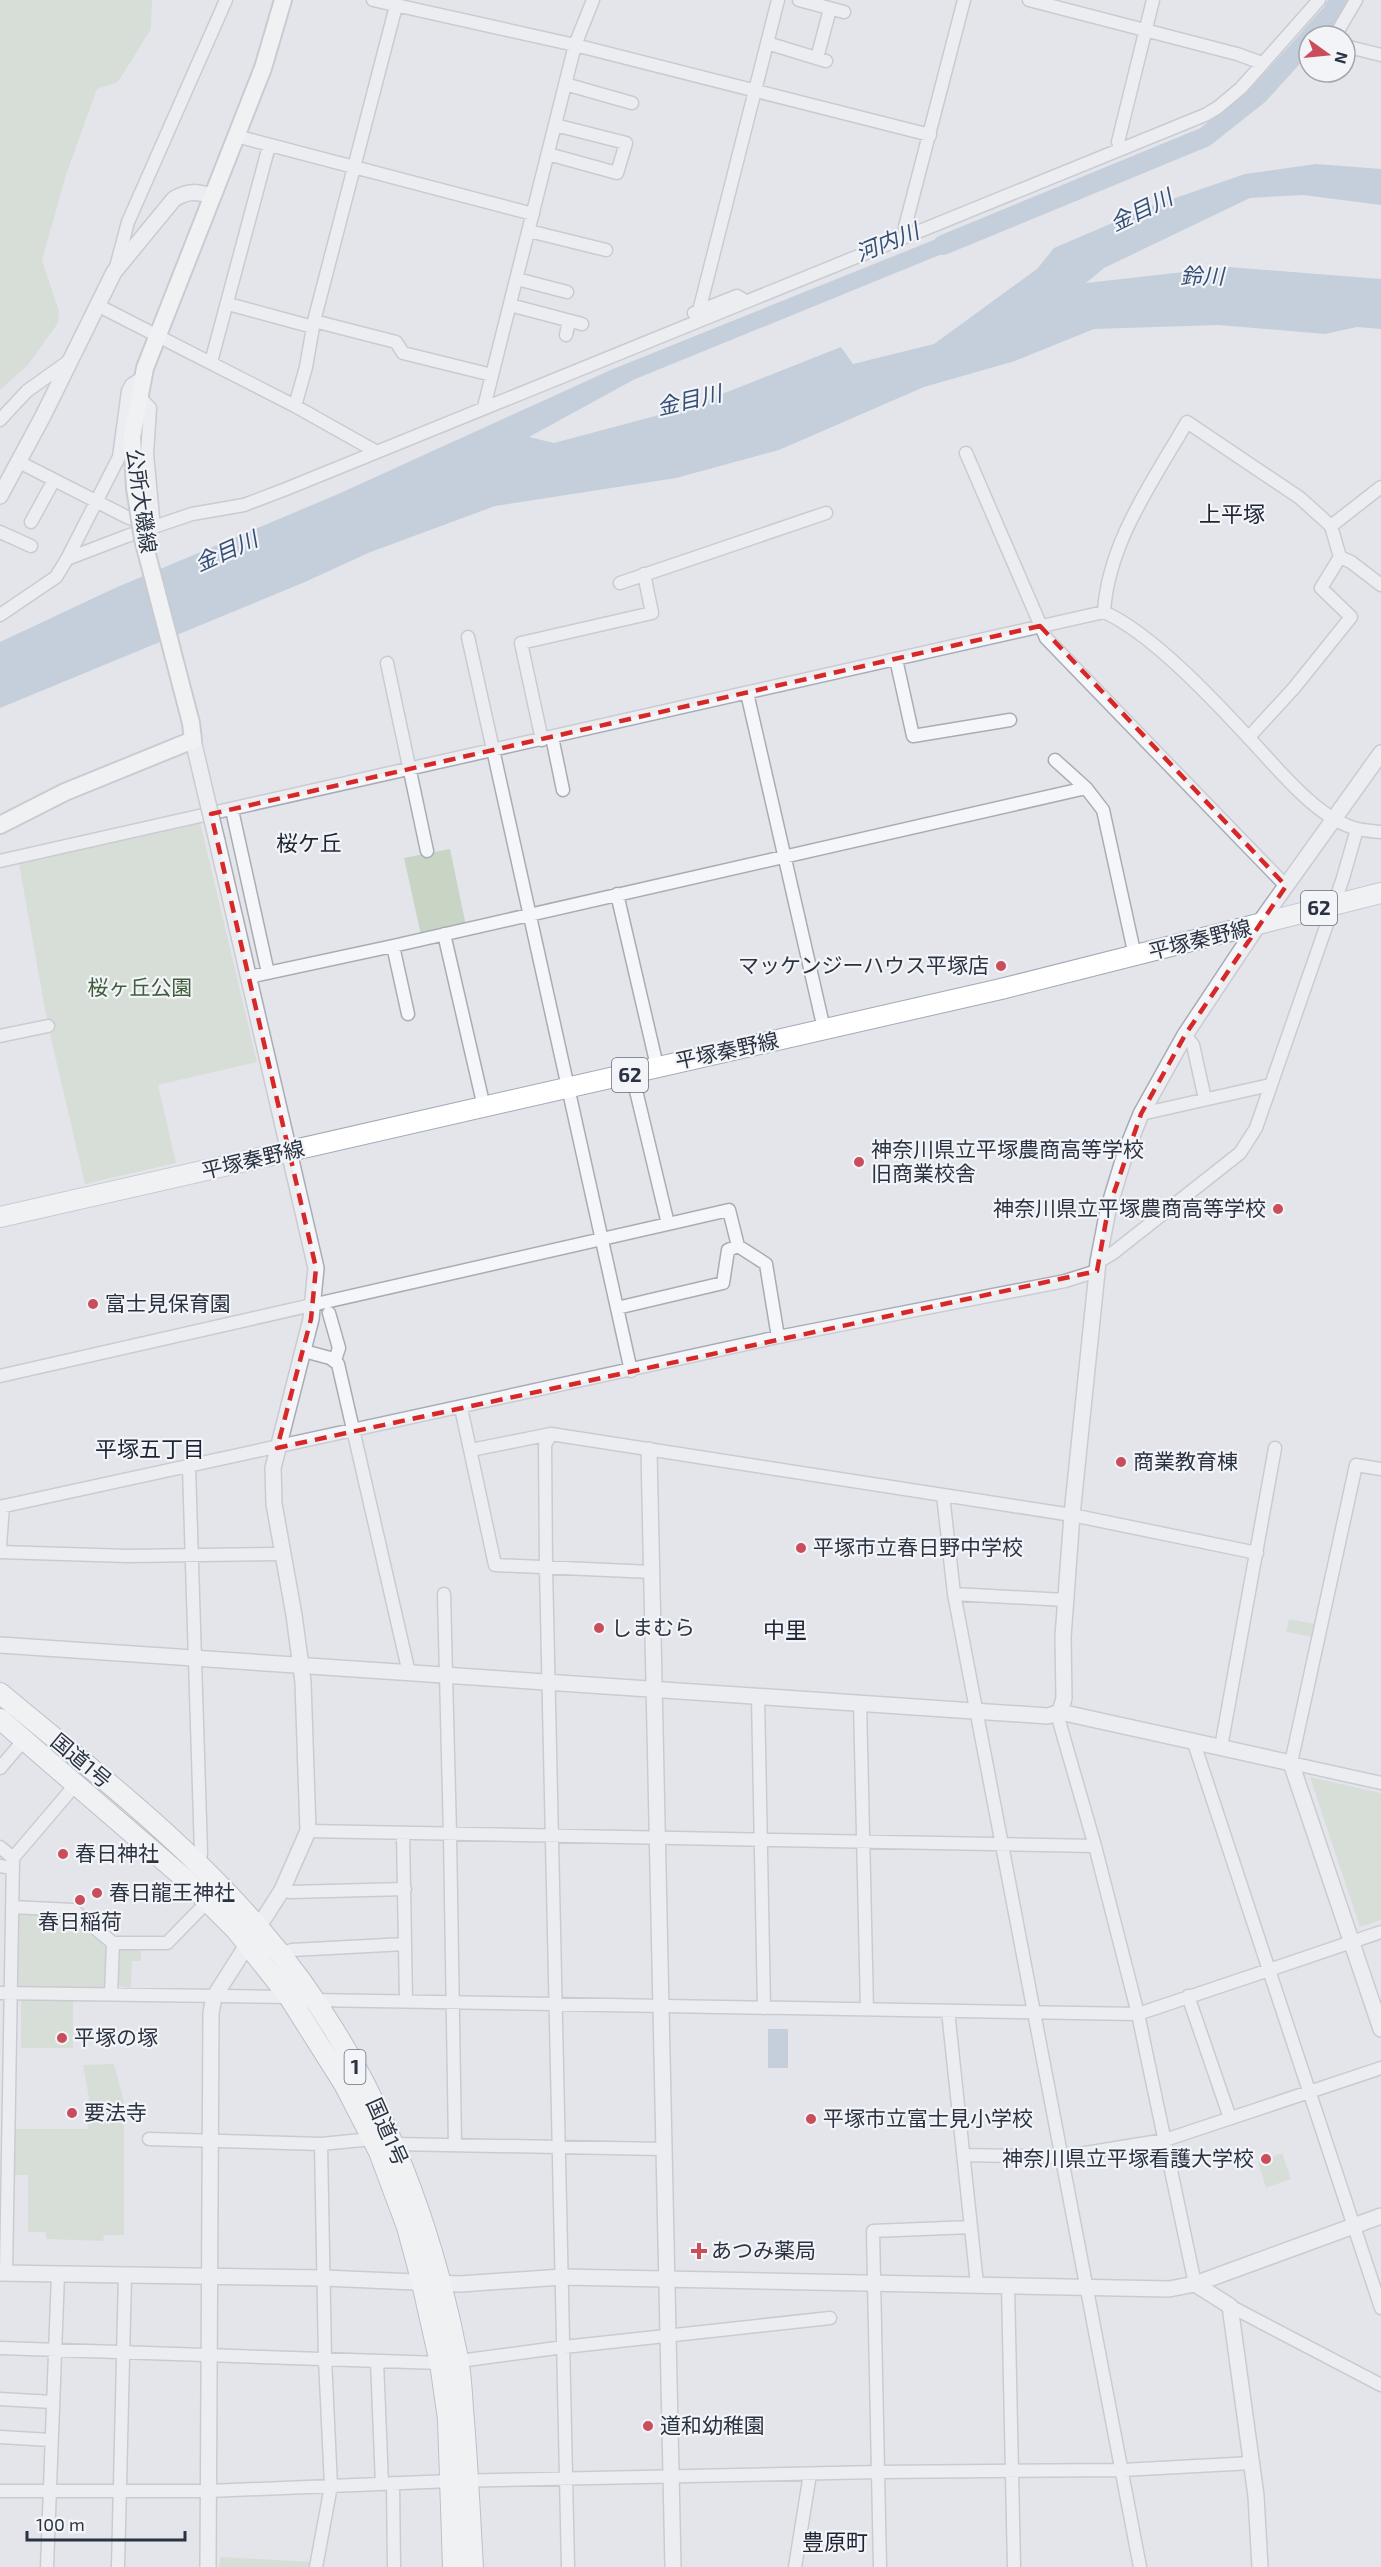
<svg xmlns="http://www.w3.org/2000/svg" width="1381" height="2567" font-family="'Exo 2','Noto Sans JP',sans-serif">
	<style>
		.green { fill: #c8d4c4 }
		.water { fill: #9fb2c9 }
		.lines { fill: none; stroke-linecap: round; stroke-linejoin: round }
		.river { stroke: #9fb2c9; stroke-width: 20 }
		.minor-casing { stroke: #a8acb4; stroke-width: 15 }
		.tertiary-casing { stroke: #a8acb4; stroke-width: 18 }
		.secondary-casing { stroke: #a8acb4; stroke-width: 20 }
		.primary-casing { stroke: #a2a9b6; stroke-width: 22 }
		.trunk-casing { stroke: #8a92a1; stroke-width: 22 }
		.minor { stroke: #f5f6f9; stroke-width: 12 }
		.tertiary { stroke: #f5f6f9; stroke-width: 15 }
		.secondary { stroke: #fff; stroke-width: 16 }
		.primary { stroke: #fff; stroke-width: 20 }
		.trunk { stroke: #fff; stroke-width: 20 }
		.tertiary-bridge-casing { stroke: #a8acb4; stroke-width: 18; stroke-linecap: butt }
		.secondary-bridge-casing { stroke: #a8acb4; stroke-width: 20; stroke-linecap: butt }
		.tertiary-bridge { stroke: #f5f6f9; stroke-width: 15 }
		.secondary-bridge { stroke: #fff; stroke-width: 16 }
		.marked { fill: none; stroke: #d62828; stroke-width: 4.5; stroke-dasharray: 12 8; stroke-linejoin: round }
		.poi-dot { fill: #ca4d5b; stroke: #f2f4f8; stroke-width: 2 }
		.labels { text-anchor: middle; stroke-width: 4.5; stroke-linejoin: round; paint-order: stroke }
		.shield { fill: #f2f4f8; stroke: #676d79; stroke-width: 1.5 }
		.shield-label { font-size: 20px; font-weight: bold; fill: #2b3342 }
		.street-label { font-size: 21px; fill: #2b3342; stroke: #f2f4f8 }
		.poi-label { font-size: 21px; fill: #2b3342; stroke: #f2f4f8; text-anchor: start }
		.park-label { font-size: 21px; fill: #3e5d39; stroke: #f2f4f8 }
		.water-label { font-size: 22px; font-style: italic; fill: #365075; stroke: #f2f4f8 }
		.neighbourhood-label { font-size: 22px; fill: #1d2433; stroke: #f2f4f8 }
	</style>
	<rect width="100%" height="100%" fill="#e3e5ea"/>
	<path class="green" d="M0 0H152L151 29 118 82 97 89 66 175 42 260 59 311 58 323 28 365 0 390Z
		M200 822 257 1062 158 1085 176 1163 85 1184 48 1026 19 864Z
		M450 849 466 926 421 935 404 858Z
		M1289 1619 1316 1624 1313 1637 1286 1632Z
		M1310 1777 1381 1793V1920L1360 1927Z
		M21 1914 70 1915 107 1945 106 1986 104 1988 21 1987 18 1985 19 1915Z
		M120 1949H141V1961H132L131 1988 118 1986Z
		M21 1999H73V2048H21Z
		M114 2064 124 2102V2235H104L103 2241 46 2239V2232H28V2175H15V2129H88L89 2098 83 2065Z
		M1282 2153 1291 2179 1266 2188 1258 2162Z
		M220 2557 311 2562 310 2567H219Z"/>
	<path class="water" d="M1316 164 1381 169V205L1303 195 1250 198 1104 268 1086 283 1229 267 1381 279V329L1357 327 1325 334 1218 325 1094 329 1015 361 924 387 779 450 676 478 495 506 368 553 305 582 0 708V642L115 588 336 495 613 369 971 225 964 245 633 380 529 437 554 443 689 407 841 347 853 364 934 344 1037 269 1054 248 1152 206 1245 174Z
		M768 2029H788V2068H768Z"/>
	<g class="lines">
		<path class="river" d="M1311 36 1333 12 1339 0
			M943 245 1205 137 1258 95 1309 39"/>
		<g class="minor-casing">
			<path id="minor" d="M373 0 575 45 930 135
				M799 0 844 12
				M1029 0 1237 54 1262 63
				M1335 36 1356 0
				M767 43 826 61
				M1345 46 1381 55
				M817 58 830 9
				M565 84 632 103
				M236 136 533 214
				M1118 142 1153 0
				M548 154 617 173 626 143 555 125
				M905 227 964 0
				M529 231 606 250
				M115 271 128 222 226 0
				M517 279 567 292
				M228 304 313 327
				M97 305 295 406 306 367 314 321 396 6
				M510 305 582 324
				M699 311 778 0
				M694 313 737 296 742 299
				M314 321 396 342 403 353 492 375
				M566 335 569 321
				M211 362 269 146
				M295 406 377 452
				M484 407 575 45 593 0
				M0 420 27 391 69 361
				M966 453 1046 638 1286 886
				M19 462 127 517 154 527 147 454 150 408 139 396
				M31 522 54 480
				M1331 526 1381 487
				M0 532 31 546
				M1340 557 1351 562 1381 585
				M67 559 119 457 128 391 131 385 143 377
				M620 583 826 513
				M1104 612C1108 543 1153 481 1187 422L1300 498 1331 526 1340 557 1321 588 1351 617 1294 688 1249 737
				M0 615 56 577 67 559 127 536 192 514 244 505 286 489 1205 115 1217 108 1241 88 1319 0
				M468 637 631 1371
				M896 659 913 736 1010 720
				M387 663 427 851
				M747 693 824 1029
				M552 737 563 790
				M542 740 521 643 652 613 644 574
				M1055 760 1086 788 1103 810 1135 956
				M232 810 268 973
				M0 861 1104 612C1151 633 1212 698 1248 737 1276 766 1317 820 1358 829 1366 831 1374 831 1381 832
				M617 894 657 1066
				M444 934 484 1107
				M393 946 408 1014
				M249 977 393 946 1086 788
				M1185 1035 1193 1045 1205 1099
				M0 1036 48 1026
				M632 1074 668 1224 729 1210 738 1246 766 1264 778 1337
				M1141 1114 1270 1085
				M1098 1262 1113 1253 1240 1153 1256 1128 1343 878 1357 829
				M617 1308 723 1283 728 1250 738 1246
				M329 1313 339 1348 335 1360
				M304 1351 330 1358 338 1364 409 1673
				M0 1376 668 1224
				M461 1408 495 1565 652 1572
				M551 1434 545 1445 546 1568 568 2567
				M471 1450 551 1434 1072 1515 1257 1553
				M189 1467 201 1853 199 1865
				M1381 1469 1356 1465 1291 1763 1381 1783
				M943 1495 954 1594 1140 2567
				M0 1507 778 1337 1065 1281 1097 1271
				M0 1546 3 1506
				M0 1552 128 1556 283 1554
				M444 1594 450 1834 455 2145
				M954 1594 1065 1600
				M758 1696 764 2008
				M860 1702 867 2009
				M1060 1712 1059 1721 1095 1846 1138 2014 1195 2284
				M1193 1740 1269 1970 1381 1932
				M1221 1747 1275 1448
				M0 1768 24 1740
				M308 1831 1095 1846
				M403 1833 406 2000
				M0 1847 13 1858
				M0 1866 12 1868
				M282 1890 290 1892 405 1889
				M12 1907 73 1910 113 1943 111 1994
				M113 1943H167L207 1902
				M280 1954 292 1950 405 1944
				M0 1993 289 1997
				M1188 1996 1230 2118
				M313 2000 1138 2014 1269 1970 1381 2308
				M948 2011 977 2284
				M149 2139 321 2144 372 2139
				M395 2144 663 2149
				M963 2155 1061 2157 1165 2140 1381 2068
				M6 2273 13 1858 76 1784
				M1008 2285 1014 2567
				M1230 2306 1381 2385
				M0 2348 440 2363
				M377 2361 382 2484
				M459 2361 564 2347 830 2318
				M0 2399 52 2402
				M0 2437 51 2440
				M393 2483 394 2567
				M0 2491H209L450 2481 878 2472 1122 2470 1252 2463
				M47 2567 58 2274
				M118 2567 125 2275
				M316 2567 331 2486 325 2359 321 2144
				M795 2567 810 2474
				M880 2567 873 2231 971 2227"/>
		</g>
		<g class="tertiary-casing">
			<path id="tertiary" d="M0 496 43 416 114 272 174 199C189 190 197 192 213 196
				M193 740 205 791
				M649 1450 673 2567
				M0 1645 1048 1716 1060 1712 1291 1763 1381 2029
				M1060 1712 1064 1698 1063 1637 1072 1515 1098 1262 1108 1210 1126 1151 1141 1114 1185 1035 1258 925 1381 753
				M0 2273 324 2278 460 2284 562 2277 1169 2289 1195 2284 1381 2216
				M1195 2284 1230 2306 1256 2496 1260 2567
				M208 2567 211 2013 214 1997 282 1890 308 1831 303 1682 294 1615 274 1504 273 1468 311 1319 316 1268 217 841"/>
		</g>
		<g class="secondary-casing">
			<path id="secondary" d="M135 488 132 437 145 368 263 68 283 0
				M0 825 65 792 193 740 191 723"/>
		</g>
		<g class="primary-casing">
			<path id="primary" d="M0 1217 1001 989 1381 893"/>
		</g>
		<g class="trunk-casing">
			<path id="trunk" d="M0 1693C89 1767 183 1840 259 1928 365 2049 428 2202 458 2359 462 2379 462 2401 464 2421 468 2470 470 2518 473 2567
				M0 1719 184 1878 236 1930 289 1997 344 2084 379 2152 407 2227 422 2283 440 2363 448 2419 453 2567"/>
		</g>
		<use href="#minor" class="minor"/>
		<use href="#tertiary" class="tertiary"/>
		<use href="#secondary" class="secondary"/>
		<use href="#primary" class="primary"/>
		<use href="#trunk" class="trunk"/>
		<g class="tertiary-bridge-casing">
			<path id="tertiary-bridge" d="M205 791 217 841"/>
		</g>
		<g class="secondary-bridge-casing">
			<path id="secondary-bridge" d="M135 488 143 539 191 723"/>
		</g>
		<use href="#tertiary-bridge" class="tertiary-bridge"/>
		<use href="#secondary-bridge" class="secondary-bridge"/>
	</g>
	<path d="M0 0H1381V2567H0ZM1040 626 1286 886 1185 1035 1141 1114 1108 1210 1097 1271 277 1448 311 1319 316 1268 211 814Z" fill="#e3e5ea" fill-opacity=".55" fill-rule="evenodd"/>
	<path class="marked" d="M1040 626 1286 886 1185 1035 1141 1114 1108 1210 1097 1271 277 1448 311 1319 316 1268 211 814Z"/>
	<g class="poi-dot">
		<circle cx="1001" cy="966" r="6"/>
		<circle cx="859" cy="1162" r="6"/>
		<circle cx="1278" cy="1209" r="6"/>
		<circle cx="93" cy="1304" r="6"/>
		<circle cx="1121" cy="1462" r="6"/>
		<circle cx="801" cy="1548" r="6"/>
		<circle cx="599" cy="1628" r="6"/>
		<circle cx="63" cy="1854" r="6"/>
		<circle cx="97" cy="1893" r="6"/>
		<circle cx="80" cy="1900" r="6"/>
		<circle cx="62" cy="2038" r="6"/>
		<circle cx="72" cy="2113" r="6"/>
		<circle cx="811" cy="2119" r="6"/>
		<circle cx="1266" cy="2159" r="6"/>
		<path d="M696 2242h6v6h6v6h-6v6h-6v-6h-6v-6h6z"/>
		<circle cx="648" cy="2426" r="6"/>
	</g>
	<g class="labels">
		<g class="shield">
			<rect x="1301" y="891" width="36" height="34" rx="4.5"/>
			<rect x="612" y="1058" width="36" height="34" rx="4.5"/>
			<rect x="344.5" y="2050" width="21" height="34" rx="4.5"/>
		</g>
		<g class="shield-label">
			<text x="1319" y="915">62</text>
			<text x="630" y="1082">62</text>
			<text x="355" y="2074">1</text>
		</g>
		<g class="street-label">
			<text transform="translate(141 501) rotate(82)" y="7">公所大磯線</text>
			<text transform="translate(1200 940) rotate(-14)" y="7">平塚秦野線</text>
			<text transform="translate(727 1051) rotate(-12)" y="7">平塚秦野線</text>
			<text transform="translate(253 1160) rotate(-13)" y="7">平塚秦野線</text>
			<text transform="translate(81 1761) rotate(40)" y="7">国道1号</text>
			<text transform="translate(387 2132) rotate(66)" y="7">国道1号</text>
		</g>
		<g class="poi-label">
			<text x="989" y="973" text-anchor="end">マッケンジーハウス平塚店</text>
			<text x="871" y="1157">神奈川県立平塚農商高等学校<tspan x="871" dy="24">旧商業校舎</tspan></text>
			<text x="1266" y="1216" text-anchor="end">神奈川県立平塚農商高等学校</text>
			<text x="105" y="1311">富士見保育園</text>
			<text x="1133" y="1469">商業教育棟</text>
			<text x="813" y="1555">平塚市立春日野中学校</text>
			<text x="611" y="1635">しまむら</text>
			<text x="75" y="1861">春日神社</text>
			<text x="109" y="1900">春日龍王神社</text>
			<text x="80" y="1929" text-anchor="middle">春日稲荷</text>
			<text x="74" y="2045">平塚の塚</text>
			<text x="84" y="2120">要法寺</text>
			<text x="823" y="2126">平塚市立富士見小学校</text>
			<text x="1254" y="2166" text-anchor="end">神奈川県立平塚看護大学校</text>
			<text x="711" y="2258">あつみ薬局</text>
			<text x="660" y="2433">道和幼稚園</text>
		</g>
		<g class="park-label">
			<text x="140" y="995">桜ヶ丘公園</text>
		</g>
		<g class="water-label">
			<text transform="translate(1141 210) rotate(-26)" y="8">金目川</text>
			<text transform="translate(887 242) rotate(-22)" y="8">河内川</text>
			<text x="1202" y="284">鈴川</text>
			<text transform="translate(689 400) rotate(-13)" y="8">金目川</text>
			<text transform="translate(226 551) rotate(-24)" y="8">金目川</text>
		</g>
		<g class="neighbourhood-label">
			<text x="1232" y="522">上平塚</text>
			<text x="309" y="851">桜ケ丘</text>
			<text x="150" y="1457">平塚五丁目</text>
			<text x="785" y="1638">中里</text>
			<text x="835" y="2550">豊原町</text>
		</g>
	</g>
	<g transform="translate(1327 54) rotate(105)"><circle r="28" fill="#f2f4f8" stroke="#a2a7af" stroke-width="1.5"/>
	<path d="M0-4.5L10 22L0 15L-10 22Z" fill="#ca4d5b"/>
	<text y="-9" font-size="16" font-weight="bold" text-anchor="middle" fill="#2b3342">N</text>
	</g>
	<path d="M27 2531v9h158v-9" fill="none" stroke="#2b3342" stroke-width="3"/>
	<text x="36" y="2531" font-size="18" fill="#2b3342" stroke="#f2f4f8" stroke-width="4.5" paint-order="stroke">100 m</text>
</svg>
